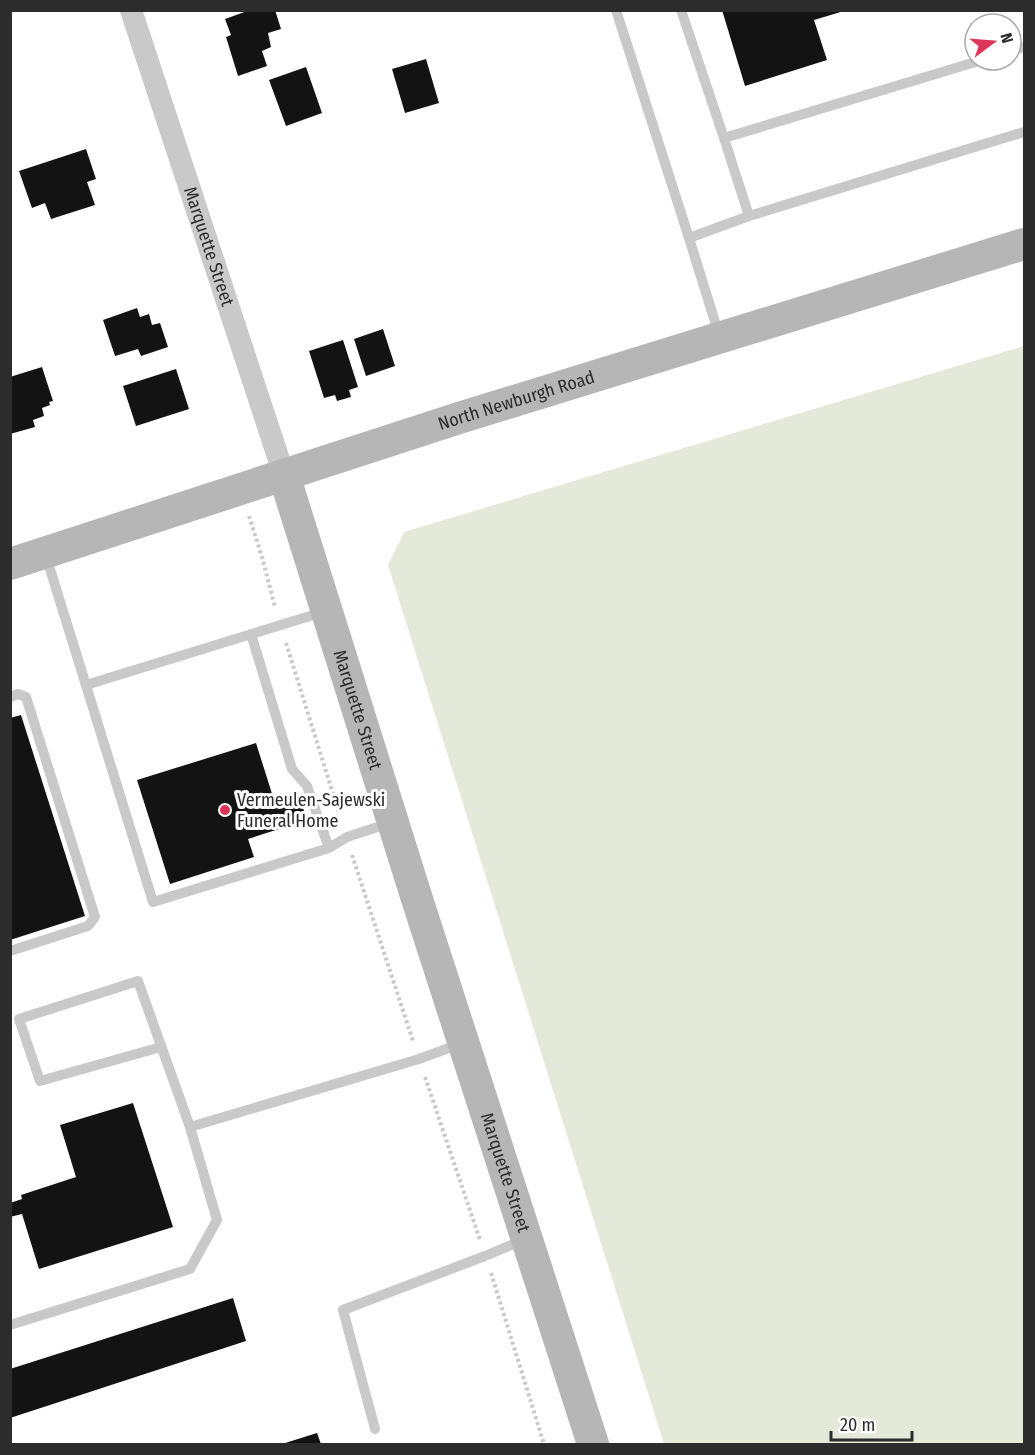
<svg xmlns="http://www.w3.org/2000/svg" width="1035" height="1455" font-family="'Fira Sans Condensed',sans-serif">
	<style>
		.green { fill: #e4e9da }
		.building { fill: #131313 }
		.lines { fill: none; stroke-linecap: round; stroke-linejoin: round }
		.path { stroke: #c9c9c9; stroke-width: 4; stroke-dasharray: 3 3; stroke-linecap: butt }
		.lane { stroke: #c9c9c9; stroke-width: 10 }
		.street { stroke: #c9c9c9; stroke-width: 22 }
		.secondary { stroke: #b6b6b6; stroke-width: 32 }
		.poi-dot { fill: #dd3558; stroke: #fff; stroke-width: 2 }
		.labels { text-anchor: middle; stroke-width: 6; stroke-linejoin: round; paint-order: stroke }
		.street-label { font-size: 18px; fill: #2c2c2c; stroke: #fff }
		.poi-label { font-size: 18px; fill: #2c2c2c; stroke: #fff; text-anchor: start }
	</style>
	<rect width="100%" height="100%" fill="#fff"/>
	<path class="green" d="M1024 346V1444H664L388 565 404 532Z"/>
	<path class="building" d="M250 10H275L281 29 268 33 271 47 262 51 267 66 238 76 226 37 231 35 225 19Z
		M722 10H844V11L814 20 827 60 745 86Z
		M426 59 439 103 405 113 392 69Z
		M306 67 322 113 286 126 269 80Z
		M86 149 96 179 87 182 95 205 51 219 45 203 32 208 19 171Z
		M137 308 140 317 149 314 152 325 160 323 168 347 141 356 138 349 115 356 103 320Z
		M383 329 395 366 366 376 354 339Z
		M343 340 358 387 349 390 351 397 337 401 335 395 324 398 309 351Z
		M42 367 53 401 49 402 50 405 42 408 44 416 33 420 35 427 10 434V395L12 394 10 377Z
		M176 369 189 409 136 426 123 386Z
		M21 715 85 916 10 940V718Z
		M256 743 274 800 298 793 307 820 248 839 254 857 170 884 137 780Z
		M133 1103 173 1227 39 1269 22 1214 10 1217V1203L22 1199 21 1195 76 1177 60 1125Z
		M233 1298 246 1341 10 1418V1369Z
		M317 1433 321 1444H282Z"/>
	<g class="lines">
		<path class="path" d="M249 516 262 557 275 607
			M286 643 339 813
			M352 855 413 1041
			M425 1077 480 1240
			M491 1273 544 1444"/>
		<path class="lane" d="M616 10 689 238
			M681 10 724 138 982 60
			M1011 51 1024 47
			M749 216 1024 132
			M719 335 689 238 749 216 724 138
			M46 556 153 902 329 848 347 837 390 823
			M251 634 292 769 307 786 329 848
			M86 685 323 612
			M10 697 18 694 26 697 95 917 88 926 10 951
			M161 1047 40 1081 19 1019 138 981 190 1127
			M10 1325 190 1269 217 1220 190 1127 419 1059 460 1044
			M375 1429 343 1310 485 1256 523 1240"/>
		<path class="street" id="s1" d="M131 10 284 475"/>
		<g class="secondary">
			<path id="s2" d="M284 475 417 899 593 1444"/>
			<path id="s3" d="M10 564 459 418 1024 244"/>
		</g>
	</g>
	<circle class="poi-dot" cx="225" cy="810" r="6"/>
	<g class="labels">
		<g class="street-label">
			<text dy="6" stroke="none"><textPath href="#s1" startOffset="249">Marquette Street</textPath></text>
			<text dy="6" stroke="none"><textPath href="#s3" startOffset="532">North Newburgh Road</textPath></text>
			<text dy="6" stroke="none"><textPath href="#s2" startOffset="246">Marquette Street</textPath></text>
			<text dy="6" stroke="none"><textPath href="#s2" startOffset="732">Marquette Street</textPath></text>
		</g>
		<g class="poi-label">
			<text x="237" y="806">Vermeulen-Sajewski<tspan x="237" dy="21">Funeral Home</tspan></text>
		</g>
	</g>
	<rect width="1035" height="1455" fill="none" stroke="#2c2c2c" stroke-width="24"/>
	<g transform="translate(993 42) rotate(74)"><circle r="28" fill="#ffffff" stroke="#ababab" stroke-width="1.5"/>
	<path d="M0-4.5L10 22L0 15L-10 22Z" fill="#dd3558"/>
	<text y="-9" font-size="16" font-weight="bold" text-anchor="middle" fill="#2c2c2c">N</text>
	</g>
	<path d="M831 1431v9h81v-9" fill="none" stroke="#2c2c2c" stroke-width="3"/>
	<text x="840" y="1431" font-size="18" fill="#2c2c2c" stroke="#ffffff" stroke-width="4.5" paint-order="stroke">20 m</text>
</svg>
